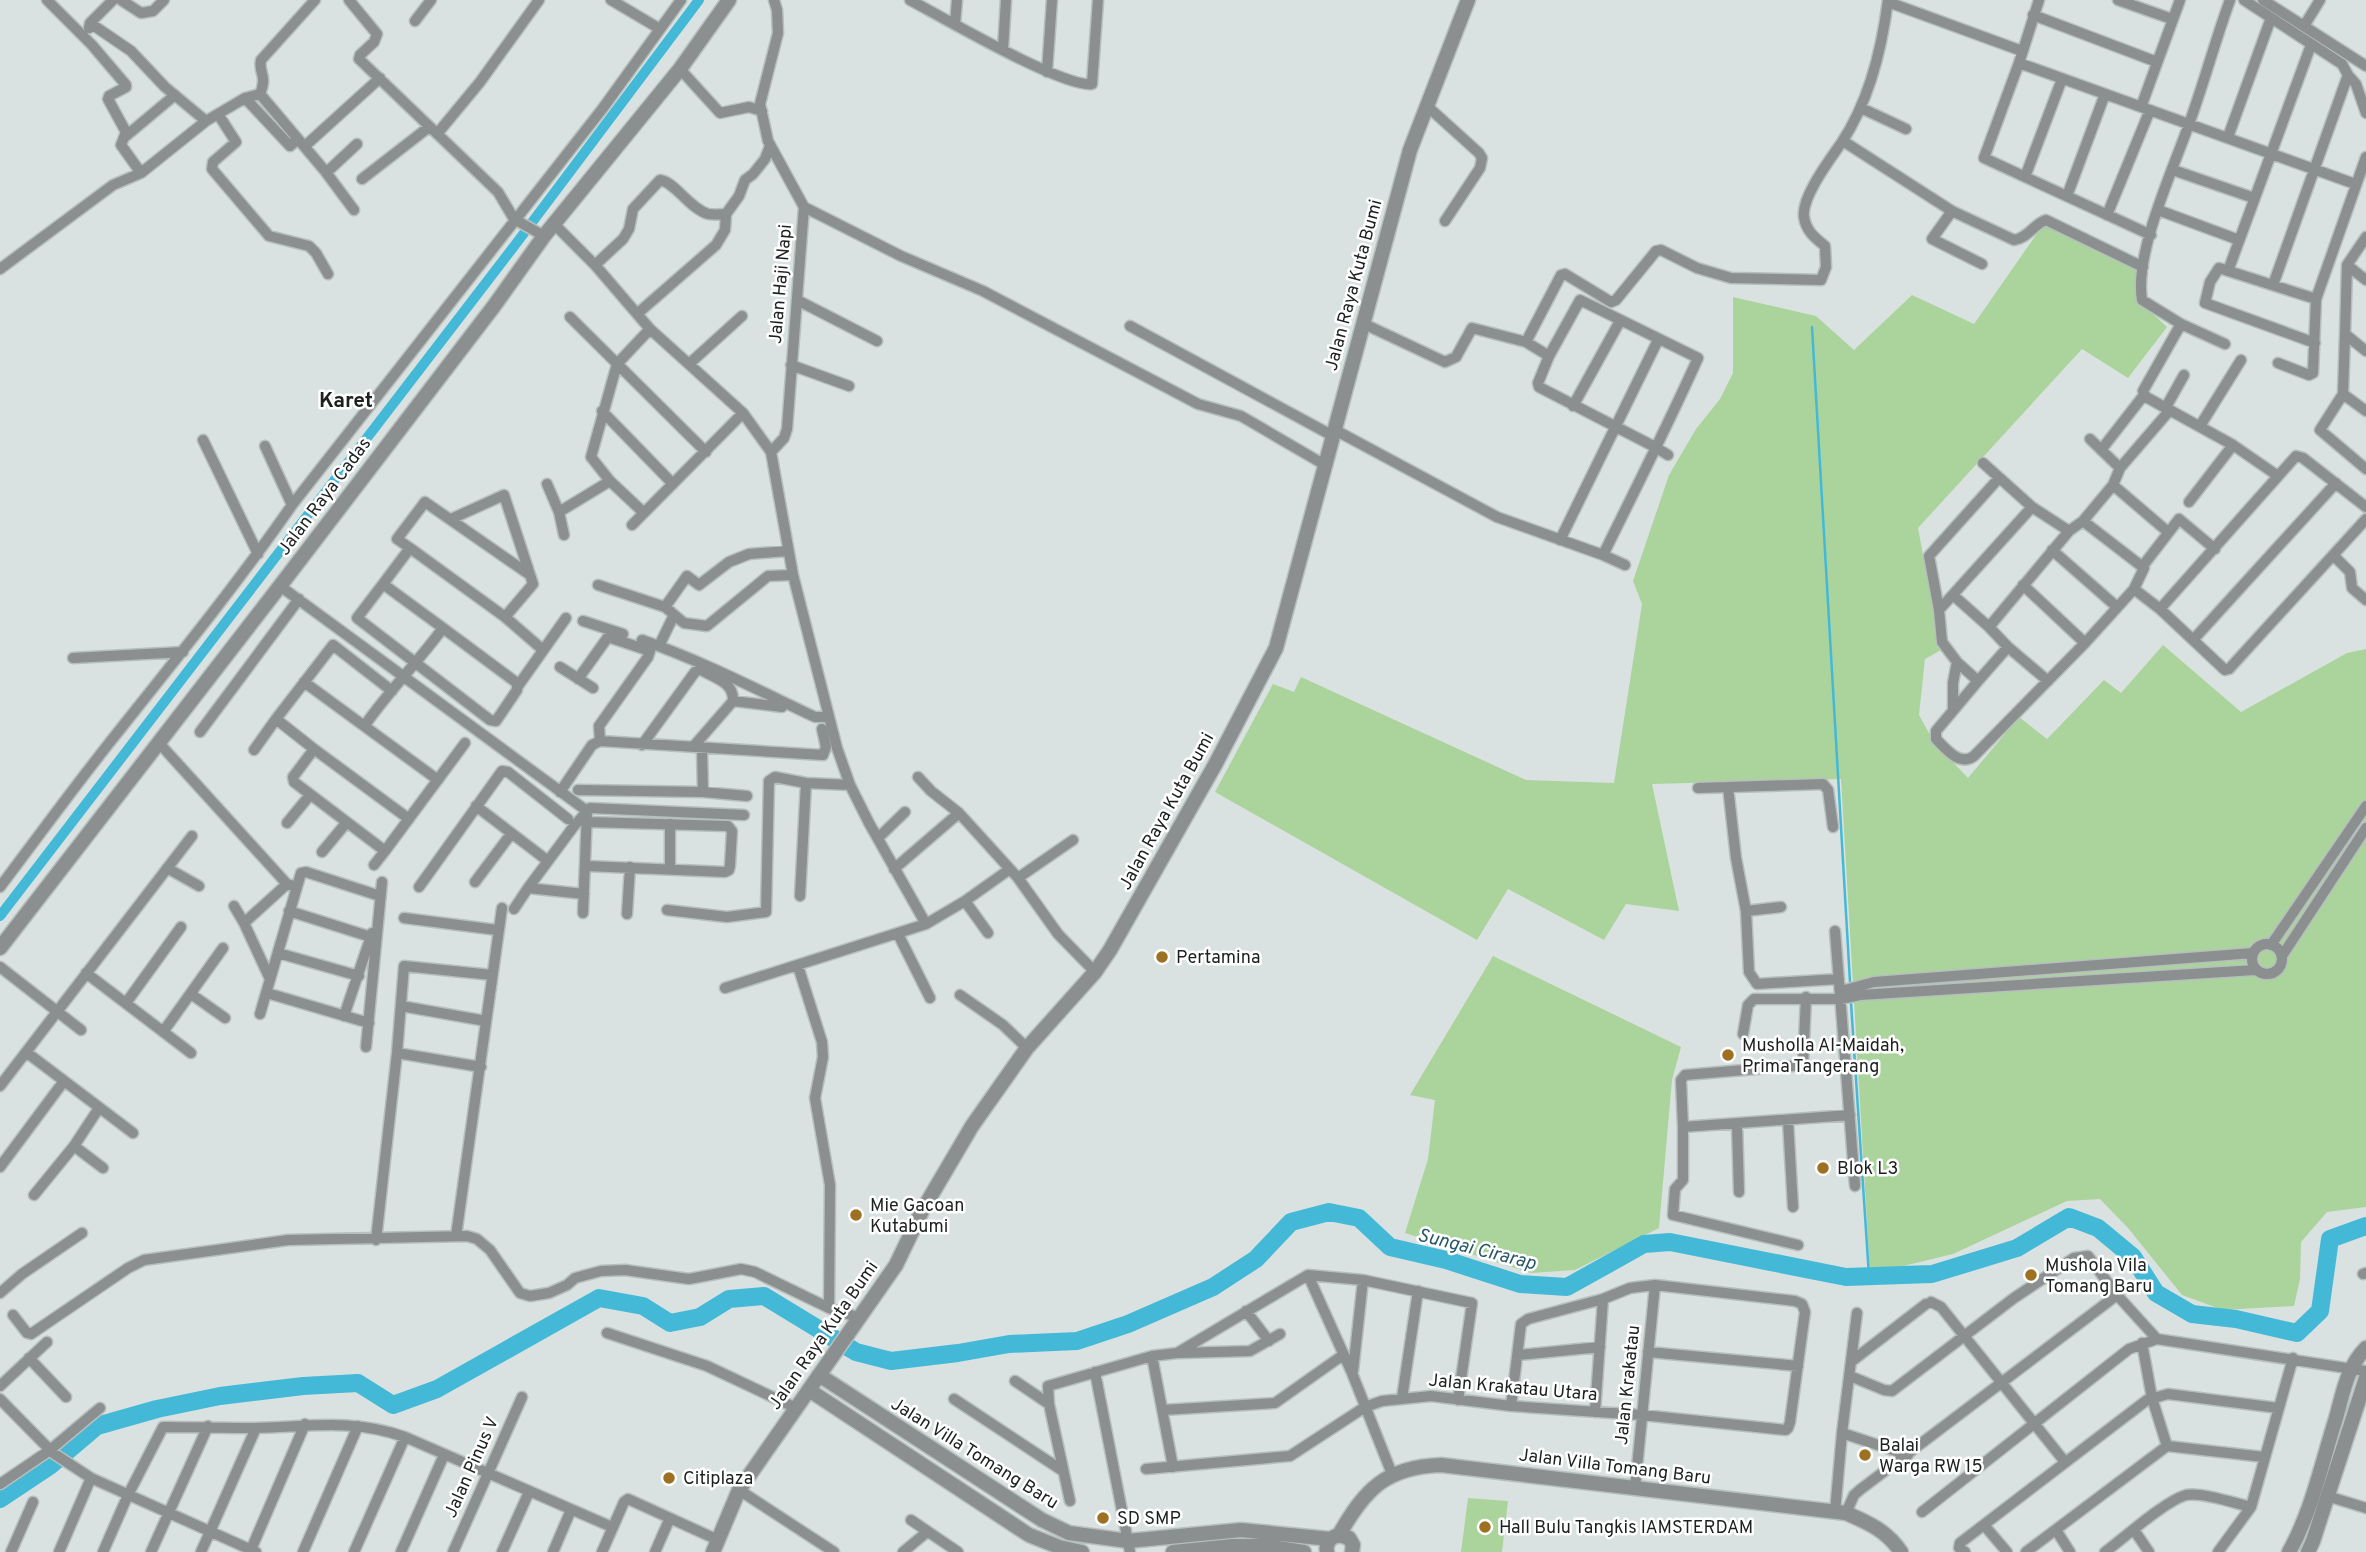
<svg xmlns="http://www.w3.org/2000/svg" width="2366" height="1552" font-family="Overpass,sans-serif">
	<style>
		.green { fill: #abd49c }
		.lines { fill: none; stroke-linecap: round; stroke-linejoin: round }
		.stream { stroke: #44b9d7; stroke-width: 2.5 }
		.canal { stroke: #44b9d7; stroke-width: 10 }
		.river { stroke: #44b9d7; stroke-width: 18 }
		.minor-casing { stroke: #b7bfbd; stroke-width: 13 }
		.tertiary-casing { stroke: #b7bfbd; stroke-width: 17 }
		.minor { stroke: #8b8f8f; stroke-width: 10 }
		.tertiary { stroke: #8b8f8f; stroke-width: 14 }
		.poi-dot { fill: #9e7022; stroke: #fff; stroke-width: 2.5 }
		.labels { text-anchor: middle; stroke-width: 5; stroke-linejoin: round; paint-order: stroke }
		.street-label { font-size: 18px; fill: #1c201f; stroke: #fff }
		.poi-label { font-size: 18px; fill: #1c201f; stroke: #fff; text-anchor: start }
		.water-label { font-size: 19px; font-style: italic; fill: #285866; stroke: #fff }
		.quarter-label { font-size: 21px; font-weight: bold; fill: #1c201f; stroke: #fff }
	</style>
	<rect width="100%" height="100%" fill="#d9e2e0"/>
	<path class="green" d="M2045 222 2144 271 2137 299 2167 327 2128 378 2082 349 1918 528 1941 650 1925 659 1919 715 1934 742 1968 778 2019 717 2047 739 2104 680 2121 693 2163 645 2241 712 2347 653 2366 649V1207L2327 1212 2301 1242 2300 1279 2294 1306 2223 1310 2182 1295 2128 1228 2100 1199 2067 1201 1953 1254 1870 1274 1841 779 1652 784 1679 911 1626 904 1604 940 1508 889 1477 940 1215 792 1273 684 1294 692 1301 677 1526 780 1614 783 1642 604 1633 581 1669 475 1696 429 1720 399 1733 373V297L1816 316 1854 350 1912 295 1974 324Z
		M1493 956 1681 1047 1672 1080 1659 1228 1575 1270 1531 1273 1405 1233 1428 1159 1435 1100 1410 1095Z
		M1468 1498 1508 1501 1502 1552H1461Z"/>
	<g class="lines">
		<path class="stream" d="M1812 327 1850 982
			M1851 1003 1869 1276"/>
		<path class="canal" d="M0 916 515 245 699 0"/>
		<path class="river" d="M0 1499 51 1465 97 1426 157 1409 220 1396 303 1386 358 1383 393 1405 437 1389 599 1298 643 1306 670 1323 700 1317 729 1299 764 1296 856 1352 891 1361 958 1353 1009 1344 1077 1341 1128 1324 1213 1287 1256 1259 1291 1222 1329 1212 1359 1218 1390 1247 1446 1260 1520 1284 1567 1287 1644 1244 1670 1242 1846 1277 1932 1274 2017 1248 2069 1217 2098 1228 2133 1257 2156 1293 2192 1314 2236 1319 2297 1333 2320 1311 2330 1239 2366 1226"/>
		<g class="minor-casing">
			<path id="minor" d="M47 0 92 45 126 85V87L109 96 108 99 126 132 121 145 141 173
				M121 0 141 13 153 11 164 0
				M349 0 377 34 374 42 360 55 359 59 498 192 514 219 544 236
				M611 0 660 29
				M910 0C942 17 1063 88 1092 84L1098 0
				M2039 0 2019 63 1984 158 2151 235
				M2118 0 2172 19
				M2230 0C2215 41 2204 83 2189 124 2173 170 2134 253 2142 300L2181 324 2143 391 2146 397 2233 445 2278 476
				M2244 0 2342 64 2348 75 2273 285
				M2263 0 2366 66
				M1888 2 2022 51
				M2033 15 2157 62
				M415 21 431 0
				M90 23 131 51 165 87 206 121
				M955 24 957 0
				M2304 26 2320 0
				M89 28 90 23 113 0
				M1003 49 1006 0
				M2019 63 2355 184
				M680 69 720 113 749 107 762 111
				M1047 72 1052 0
				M2348 75 2356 84 2366 113
				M260 94 325 171H328L357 144
				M260 94C268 74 258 74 261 60L315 0
				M245 98 290 146 298 139
				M1427 106 1479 153 1482 158 1480 168 1445 221
				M2141 107 2180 0
				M1861 108 1906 129
				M218 114 236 142 213 162 212 169 269 236 309 246 316 253 328 274
				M437 134 480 82 539 0
				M126 136 175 95
				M2228 137 2271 18
				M1843 141 1952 211 2014 240C2028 238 2034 224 2046 220L2143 267
				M305 146 380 78
				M2173 170 2254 198
				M325 171 354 210
				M2025 177 2062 79
				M362 179 429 127
				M2067 196 2105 94
				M804 207 901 256 983 291 1198 404 1241 416 1325 465
				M2158 210 2239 240
				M1952 211 1932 239 1982 264
				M2107 215 2150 110
				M554 224 595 265 650 329 743 413 771 452 793 575 837 748 850 785 869 823 926 924
				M595 265 623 239 629 229 633 209 660 180C675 182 689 208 708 214 713 215 721 214 726 214
				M2347 265 2366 280
				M0 269 113 185 141 173 206 121 245 98 260 94
				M2228 271 2311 45
				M797 300 877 341
				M637 314 716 245 725 230 726 214 739 196 745 180 753 174 765 159 770 146
				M570 317 706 452
				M1362 323 1445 362 1456 357 1472 328 1526 342 1549 356
				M2181 324 2225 344
				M1130 326 1333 436
				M2345 334 2347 265 2366 237
				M1526 342 1561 275 1565 274 1611 302 1616 300 1656 251 1661 250 1697 268 1731 278 1821 280 1826 267 1825 246C1815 238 1806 231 1804 217 1801 197 1831 158 1842 142 1869 101 1882 48 1888 0
				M2315 343 2205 303 2210 282 2219 268 2316 299
				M2366 351 2345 334 2343 394 2320 430 2366 469
				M2278 363 2309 375 2313 373 2316 299 2366 157
				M689 364 742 316
				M791 365 849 386
				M2343 394 2366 411
				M1573 406 1620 321
				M2166 407 2184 375
				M602 411 673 484
				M2200 426 2241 360
				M1335 430 1497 517 1603 555 1625 565
				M2090 439 2120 468
				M203 440 258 554
				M265 446 292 505
				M2101 450 2144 395
				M771 452 784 438 787 429 804 207 768 141 760 104 778 33 777 10 774 0
				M1983 463 2032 507 2069 531 2083 521 2144 568 2134 589 2160 609 2225 670 2229 669 2366 519
				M1999 478 1929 556 1939 610 1942 642 1957 662 1978 681 1936 731V739C1946 749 1960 767 1974 756L2085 643 2134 589
				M547 484 559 512 564 535
				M2113 485 2168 532
				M2189 502 2233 445
				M559 512 610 481
				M644 513 610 481 591 457 617 364 650 329
				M451 519 504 495 533 584 505 617
				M2083 521 2113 485 2120 468 2170 410
				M632 525 743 413
				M1560 540 1658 340
				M410 548 397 539 425 502 530 575
				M2052 550 2117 607
				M788 551 749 554 729 562 699 585 687 576 665 607 684 623 707 626 768 576 793 575
				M1603 555C1635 490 1668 425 1698 358L1580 300 1549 356 1538 383 1539 387 1655 447 1668 455
				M2333 555 2350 572 2352 588 2366 600
				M2142 567 2179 519 2215 549
				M383 584 410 548 505 617 543 650
				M598 585 665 607
				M2023 585 2085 643
				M280 586 587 811 583 913
				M1953 595 1989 627
				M2160 609 2296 456 2303 458 2366 507
				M1939 610 2032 507
				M583 621 623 634
				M642 640C702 661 758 690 815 717H829
				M2193 640 2336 483
				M659 646 674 615
				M73 658 183 652
				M560 667 593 688
				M1978 681 2008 647
				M2048 681 2008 647 1989 627 2069 531
				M304 682 438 780
				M518 686 566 618
				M392 691 333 645 276 719 314 749 409 819
				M733 701 782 707
				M1953 711V683L1957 662
				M365 725C389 691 418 662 443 628L383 584 357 618 490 720 496 721 517 690V683L443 628
				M200 732 299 599
				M600 741 823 755 826 747 822 729
				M159 743 287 884 297 887
				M642 745 695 672 699 669C715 678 734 682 733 701L693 747
				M314 749 293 777 294 782 385 851 465 743
				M702 749 703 792
				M254 750 276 719
				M918 777 931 791 959 813 1018 878 1058 934 1095 972
				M1728 787 1736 858 1746 911 1749 972 1757 984 1839 979
				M1698 788 1823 784 1828 790 1833 827
				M578 790 703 792 747 796
				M560 792 592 745 600 741 599 726 648 657 650 651 608 637 578 679
				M476 806 548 861
				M287 823 310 795
				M878 838 905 812
				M322 852 347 822
				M374 865 385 851
				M587 866 725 872 729 870 730 865 732 831 728 826 588 822
				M167 868 199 886
				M670 869V824
				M894 869 959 813
				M1018 878 1073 840
				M475 882 511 834
				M0 887C37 838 72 790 110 742 172 664 235 587 292 505L603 108 681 0
				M419 887 502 771 508 772 568 819
				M528 888 574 826 590 808 744 815
				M800 896 806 783
				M965 901 988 933
				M234 906 244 923
				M514 909 528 888 584 894
				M667 910 727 917 766 912 769 781 775 777 806 783 850 785
				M289 911 371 937
				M1746 911 1781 907
				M627 914 630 867
				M404 918 497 930
				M1835 931 1855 1186
				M898 934 930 998
				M2252 959a15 15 0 1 1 30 0a15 15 0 1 1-30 0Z
				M2271 945 2366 806
				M278 953 359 976
				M2282 956 2366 828
				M798 966 822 1042 823 1057 815 1098 830 1185 829 1308
				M0 967 81 1030
				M86 973 191 1053
				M270 979 244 923 287 884
				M725 988 926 924 965 901 1010 869
				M1841 991 1874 982 2253 953
				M267 993 369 1023
				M191 994 225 1018
				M960 995 1003 1025 1027 1048
				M1806 997 1803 1065 1685 1075 1681 1080 1683 1127 1850 1115
				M126 1003 181 927
				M401 1006 486 1021
				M260 1014 301 873 306 872 380 896
				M344 1016 372 933
				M163 1032 223 948
				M1743 1034 1748 1005 1754 999H1841L1860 995 2255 970
				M366 1047 382 882
				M26 1052 133 1133
				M397 1053 481 1067
				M0 1086 192 836
				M1788 1121 1793 1207
				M1737 1124 1739 1192
				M1683 1127V1180L1675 1189 1673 1215 1798 1245
				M74 1146 103 1168
				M0 1167 64 1081
				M34 1195 74 1146 99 1108
				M456 1236 502 908
				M376 1240 397 1053 404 966 492 975
				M2363 1274 2366 1273
				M1308 1275 1352 1373 1392 1474
				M0 1293 22 1274 82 1233
				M1931 1302 1941 1307 2065 1462
				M1246 1311 1269 1341
				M13 1315 27 1333 31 1334 128 1268 144 1260 288 1240 467 1236 477 1239 490 1250 520 1293 530 1296 549 1293 567 1285 575 1278 601 1271 625 1270 689 1279 741 1269 755 1272 829 1308 860 1318
				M607 1333 707 1366 796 1408
				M2142 1343 2152 1398 2167 1446
				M1648 1352 1798 1366
				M1180 1353 1250 1351 1280 1334
				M1518 1355 1600 1347
				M1152 1356 1173 1467
				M29 1358 66 1397
				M1852 1361 1926 1304
				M1353 1371 1363 1280
				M1095 1372 1130 1552
				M1850 1376 1884 1390 1892 1391 2014 1298 2074 1258 2088 1256 2117 1295 2157 1339
				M1015 1381 1049 1404
				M0 1386 47 1342
				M1402 1398 1418 1291
				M0 1399 53 1453 91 1478 256 1552
				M954 1399 1063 1471
				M1163 1410 1275 1403 1343 1355
				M1595 1412 1603 1299
				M1842 1433 1908 1455
				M1146 1469 1290 1456 1365 1407 1382 1401 1431 1396 1511 1406 1642 1415 1786 1430 1788 1428 1790 1422 1805 1312 1802 1304 1795 1301 1655 1285 1630 1288 1603 1299 1528 1319 1521 1324 1511 1406
				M0 1484 50 1450 100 1408
				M1635 1488 1655 1285
				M739 1490 834 1552
				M2327 1496 2366 1508
				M1070 1501 1049 1404 1048 1386 1152 1356 1177 1353 1308 1275 1363 1280 1472 1303 1458 1400
				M1835 1512 1842 1433 1857 1313
				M1922 1512 2129 1349 2157 1339 2366 1371
				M1846 1513 1854 1495 1861 1489 2117 1295
				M911 1520 958 1552
				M1984 1525 2007 1552
				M2056 1530 2070 1552
				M2134 1530 2149 1552
				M11 1552 33 1502
				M59 1552 91 1478
				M103 1552 128 1495 163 1427C194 1427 224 1428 255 1428 308 1427 352 1418 405 1437L612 1527
				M151 1552 208 1426
				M201 1552 256 1428
				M250 1552 305 1424
				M303 1552 358 1426
				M354 1552 405 1437
				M401 1552 444 1455
				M453 1552 522 1397
				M502 1552 529 1492
				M553 1552 571 1510
				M602 1552 624 1502 628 1499 718 1540
				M655 1552 670 1518
				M903 1552 927 1532
				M1965 1552 1959 1548 1960 1543 2147 1400 2168 1394 2278 1408
				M2026 1552 2167 1446 2264 1457
				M2105 1552C2124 1538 2165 1501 2186 1495 2202 1492 2234 1503 2251 1507
				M2218 1552 2251 1507 2293 1358"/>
		</g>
		<g class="tertiary-casing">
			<path id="tertiary" d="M0 948 280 586 494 306 544 236 680 69 729 0
				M819 1375 1042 1520 1069 1533 1128 1541 1241 1530 1330 1539
				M809 1390 1029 1535 1059 1547 1082 1552
				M1339 1535C1365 1489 1386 1467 1441 1465L1846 1513C1869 1523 1887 1531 1901 1552
				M713 1552 739 1490 896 1265 922 1211 972 1126 1027 1048 1095 972 1110 950 1216 763 1276 648 1410 150 1468 0
				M1173 1552 1233 1546H1264L1304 1552
				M1327 1552C1325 1543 1331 1537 1339 1535L1349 1538 1353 1545 1352 1552
				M2289 1552C2312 1511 2322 1462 2336 1418 2343 1393 2347 1367 2366 1348
				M2308 1552 2313 1541 2366 1378"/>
		</g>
		<use href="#minor" class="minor"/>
		<use href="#tertiary" class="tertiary"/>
	</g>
	<g class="poi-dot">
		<circle cx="1162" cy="957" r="7"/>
		<circle cx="1728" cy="1055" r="7"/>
		<circle cx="1823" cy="1168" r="7"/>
		<circle cx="856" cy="1215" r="7"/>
		<circle cx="2031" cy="1275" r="7"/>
		<circle cx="1865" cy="1455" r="7"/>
		<circle cx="669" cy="1478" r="7"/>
		<circle cx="1103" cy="1518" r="7"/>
		<circle cx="1485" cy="1527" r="7"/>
	</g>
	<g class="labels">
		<g class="street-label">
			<text transform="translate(780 284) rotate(-85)" y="6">Jalan Haji Napi</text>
			<text transform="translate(1353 285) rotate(-75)" y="6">Jalan Raya Kuta Bumi</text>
			<text transform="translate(324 496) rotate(-53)" y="6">Jalan Raya Cadas</text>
			<text transform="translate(1166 811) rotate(-61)" y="6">Jalan Raya Kuta Bumi</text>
			<text transform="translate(823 1335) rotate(-55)" y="6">Jalan Raya Kuta Bumi</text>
			<text transform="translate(1627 1385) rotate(-84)" y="6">Jalan Krakatau</text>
			<text transform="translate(1513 1387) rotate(5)" y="6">Jalan Krakatau Utara</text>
			<text transform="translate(975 1453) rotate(32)" y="6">Jalan Villa Tomang Baru</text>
			<text transform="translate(1615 1466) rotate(7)" y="6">Jalan Villa Tomang Baru</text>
			<text transform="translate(471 1467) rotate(-66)" y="6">Jalan Pinus V</text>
		</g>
		<g class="poi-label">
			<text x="1176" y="963">Pertamina</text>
			<text x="1742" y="1051">Musholla Al-Maidah,<tspan x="1742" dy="21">Prima Tangerang</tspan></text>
			<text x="1837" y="1174">Blok L3</text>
			<text x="870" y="1211">Mie Gacoan<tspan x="870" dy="21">Kutabumi</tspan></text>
			<text x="2045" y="1271">Mushola Vila<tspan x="2045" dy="21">Tomang Baru</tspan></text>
			<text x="1879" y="1451">Balai<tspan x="1879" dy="21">Warga RW 15</tspan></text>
			<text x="683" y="1484">Citiplaza</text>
			<text x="1117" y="1524">SD SMP</text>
			<text x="1499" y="1533">Hall Bulu Tangkis IAMSTERDAM</text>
		</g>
		<g class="water-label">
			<text transform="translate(1477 1248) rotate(14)" y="7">Sungai Cirarap</text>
		</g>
		<g class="quarter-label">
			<text x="346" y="407">Karet</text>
		</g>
	</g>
</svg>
